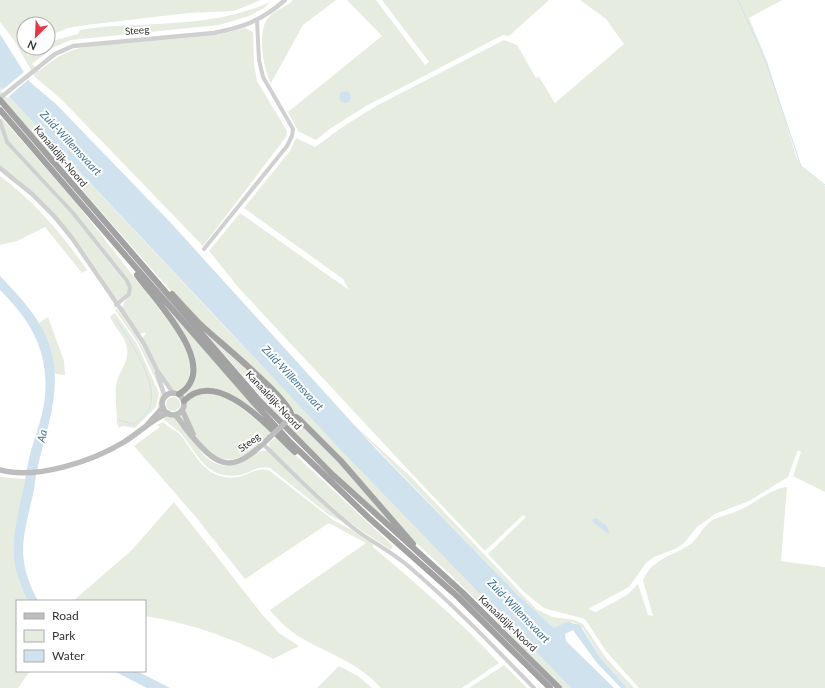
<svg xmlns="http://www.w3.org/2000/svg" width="825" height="688" font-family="Lato,sans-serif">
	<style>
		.green { fill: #e6ecdf }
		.water { fill: #cfe2ee }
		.pier { fill: #fff }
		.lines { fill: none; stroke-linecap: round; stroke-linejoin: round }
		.stream { stroke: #cfe2ee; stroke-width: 1 }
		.minor { stroke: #d0d0d0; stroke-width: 4 }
		.tertiary { stroke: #d0d0d0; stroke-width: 4.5 }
		.secondary { stroke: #bdbdbd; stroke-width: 5.5 }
		.trunk { stroke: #a2a2a2; stroke-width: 6 }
		.secondary-bridge { stroke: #bdbdbd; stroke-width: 5.5 }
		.labels { text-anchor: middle; stroke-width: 4; stroke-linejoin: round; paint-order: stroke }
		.street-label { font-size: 10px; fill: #333; stroke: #fff }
		.water-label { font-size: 11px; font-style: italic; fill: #3f7597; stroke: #fff }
	</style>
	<rect width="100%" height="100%" fill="#fff"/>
	<path class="green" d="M0 0H261L234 11 189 13 86 25 68 28 48 36V24H24V48H31L28 51 27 56 38 48H48V42L78 34 80 30 100 27C156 23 219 26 270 2L264 8 249 16 219 25 71 40 52 48 32 64 39 71C54 59 65 51 84 47L218 35 245 28 253 32 254 64 257 81 287 131 286 137 203 246 61 99 35 77 14 40 0 22Z
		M293 0H336L303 25 271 83C263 70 257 31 268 18 274 10 286 8 293 0Z
		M347 0H376L425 65 429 62 382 0H549L509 36 503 35 366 106 331 128 316 140 298 131 288 112 382 36Z
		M580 0H782L749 18 768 64 796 156 801 166 825 186V492L793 476 801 452 798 450 788 477 749 501 715 514 697 527 684 543 677 548 654 557 646 563 629 587 588 609 596 612 627 595 638 584 648 615 653 616 643 580C654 557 672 557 691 544 698 538 702 528 711 521 719 516 729 515 737 511 754 505 769 489 787 487L781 561 825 567V688H639L606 651 585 619 544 608 524 592 488 554 526 517 523 515 485 551 413 475 238 287 209 251 240 213 349 290 343 279 244 208 290 151 296 138 315 147 344 126 376 106 504 40 517 45 536 78 539 77 555 103 624 44 606 19Z
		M0 87 222 324 571 688H563L455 579 413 540 295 415 292 409 186 308 9 107 0 95Z
		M0 116 77 204 181 337 191 364 188 381 179 391 173 390 156 364 142 338 146 334 145 332 140 334 122 309C123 301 130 296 132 288L60 196 9 142Z
		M0 125 5 142 73 216 128 286V292L118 301 81 247 19 181 0 166Z
		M0 176C35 202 63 235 87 270L82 273 45 227 17 241 0 245Z
		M152 291 278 434 233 397 194 391 184 397 182 395 187 390 194 361Z
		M117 309C129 324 177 393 157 409L161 391 138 343 115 310Z
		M115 313 137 344 159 393 156 407 135 428 123 426 119 428 117 423C117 411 115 398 116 386 117 373 130 362 127 348 125 335 114 328 110 316Z
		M48 317 64 361 65 375 55 374 50 348 39 323Z
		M191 317 243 364 287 409 289 415 283 421Z
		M205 392 228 397 271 432C260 442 250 455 234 459 211 464 191 434 185 415 183 411 186 407 186 403L196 394Z
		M166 404a7 7 0 1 1 14 0a7 7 0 1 1-14 0Z
		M167 416C189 419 194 455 217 464 242 472 254 447 268 451L347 524 329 515 270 468C258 465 251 473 240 475 208 480 199 457 183 436 178 429 170 426 165 420L163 417Z
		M293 420H296L340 462 402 534 354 491 288 426Z
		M163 422C169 428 177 430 182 437 198 458 206 481 238 477 249 475 258 466 270 471L333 520 373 541V547C417 584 460 621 499 663L462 688H381C360 664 332 655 305 640 291 633 279 621 270 610L366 543 329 523 245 579 195 516 134 446 160 427 157 425Z
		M353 424 411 477 536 609 552 617 575 620 583 624 606 658 634 688H627L599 656 583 628 573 622 554 628 519 596Z
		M276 437 393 546 391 550 347 521 270 449 269 443Z
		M0 477 25 479 16 568 19 582 28 601H17V671H30L18 688H0Z
		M174 502 261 613 279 633 299 646 273 659C233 638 190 623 145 616V601H73L132 550Z
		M504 665 527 688H469Z
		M339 666 358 676 372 688H317Z"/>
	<path class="water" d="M0 34 30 82 56 104 170 222 376 449 519 596 554 628 567 622 580 625 599 656 627 688H621L597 663 573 630 565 634 566 641 614 688H571L342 451 0 87Z
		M339 97a6 6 0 1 1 12 0a6 6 0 1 1-12 0Z
		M0 276C23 300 47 325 53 359 60 396 46 431 38 466 36 474 35 482 34 490 24 535 14 557 38 601H28C7 561 13 537 22 495 25 483 26 471 29 459 33 441 41 423 44 404 51 355 33 323 0 290Z
		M596 518 607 526 609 532 608 534 593 522 592 520Z
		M114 671H137L170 688H147Z"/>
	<path class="pier" d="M24 72 29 79 7 98 1 91Z"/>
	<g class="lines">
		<path class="stream" d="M738 0 766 62 801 166 825 185
			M116 320C129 338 159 384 150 406 148 413 139 420 134 424L119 420"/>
		<path class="minor" d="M0 121 7 142 73 213 127 281 130 287 129 294 116 305
			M204 249 287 146 292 136 293 129 263 77 259 60 257 21
			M263 444C292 472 321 502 352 527 370 541 389 550 407 565 452 603 493 646 534 688"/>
		<path class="tertiary" d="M0 98 55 54 73 46 214 33C245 27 262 20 285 0
			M0 168 32 194 54 216 72 238 131 324 144 344 157 370 173 393
			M157 373 165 397"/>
		<path class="secondary" d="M162 404a11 11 0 1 1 22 0a11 11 0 1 1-22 0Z
			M182 410 193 434
			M175 415C180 419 182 424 186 429 218 469 231 476 270 437
			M147 425 163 407
			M0 470C36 480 93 461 124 442 139 433 152 419 168 413"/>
		<path class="trunk" d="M0 100 258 399 333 475 462 592 559 688
			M0 110 131 262 255 404 291 443 369 518 458 597 550 688
			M137 275C154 300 223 367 179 394
			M172 294C181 304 190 314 199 323 214 338 293 401 292 417H296L300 420 341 461 413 544
			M184 401C218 366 271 430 295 452"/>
		<path class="secondary-bridge" d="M270 437 288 420"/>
	</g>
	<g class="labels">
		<g class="street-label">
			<text transform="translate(137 30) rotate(-5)" y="4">Steeg</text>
			<text transform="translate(61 156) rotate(50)" y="4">Kanaaldijk-Noord</text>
			<text transform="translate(274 400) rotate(47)" y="4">Kanaaldijk-Noord</text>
			<text transform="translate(249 442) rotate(-37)" y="4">Steeg</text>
			<text transform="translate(508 623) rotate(44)" y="4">Kanaaldijk-Noord</text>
		</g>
		<g class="water-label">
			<text transform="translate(71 143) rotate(47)" y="4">Zuid-Willemsvaart</text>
			<text transform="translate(293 378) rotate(47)" y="4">Zuid-Willemsvaart</text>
			<text transform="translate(42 436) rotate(-77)" y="4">Aa</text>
			<text transform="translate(519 611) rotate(46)" y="4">Zuid-Willemsvaart</text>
		</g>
	</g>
	<rect x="16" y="600" width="130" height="72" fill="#ffffff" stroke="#adadad"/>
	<rect x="24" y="613" width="20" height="6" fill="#bdbdbd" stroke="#adadad"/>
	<text x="52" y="620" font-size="12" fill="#333333">Road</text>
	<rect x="24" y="630" width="20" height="12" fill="#e6ecdf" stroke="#adadad"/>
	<text x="52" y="640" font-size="12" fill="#333333">Park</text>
	<rect x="24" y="650" width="20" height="12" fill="#cfe2ee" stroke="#adadad"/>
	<text x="52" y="660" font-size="12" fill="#333333">Water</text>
	<g transform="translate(36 36) rotate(204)"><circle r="19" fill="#ffffff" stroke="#adadad"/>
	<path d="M0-3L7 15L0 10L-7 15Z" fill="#e63946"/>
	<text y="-6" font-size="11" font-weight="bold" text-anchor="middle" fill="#333333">N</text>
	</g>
</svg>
